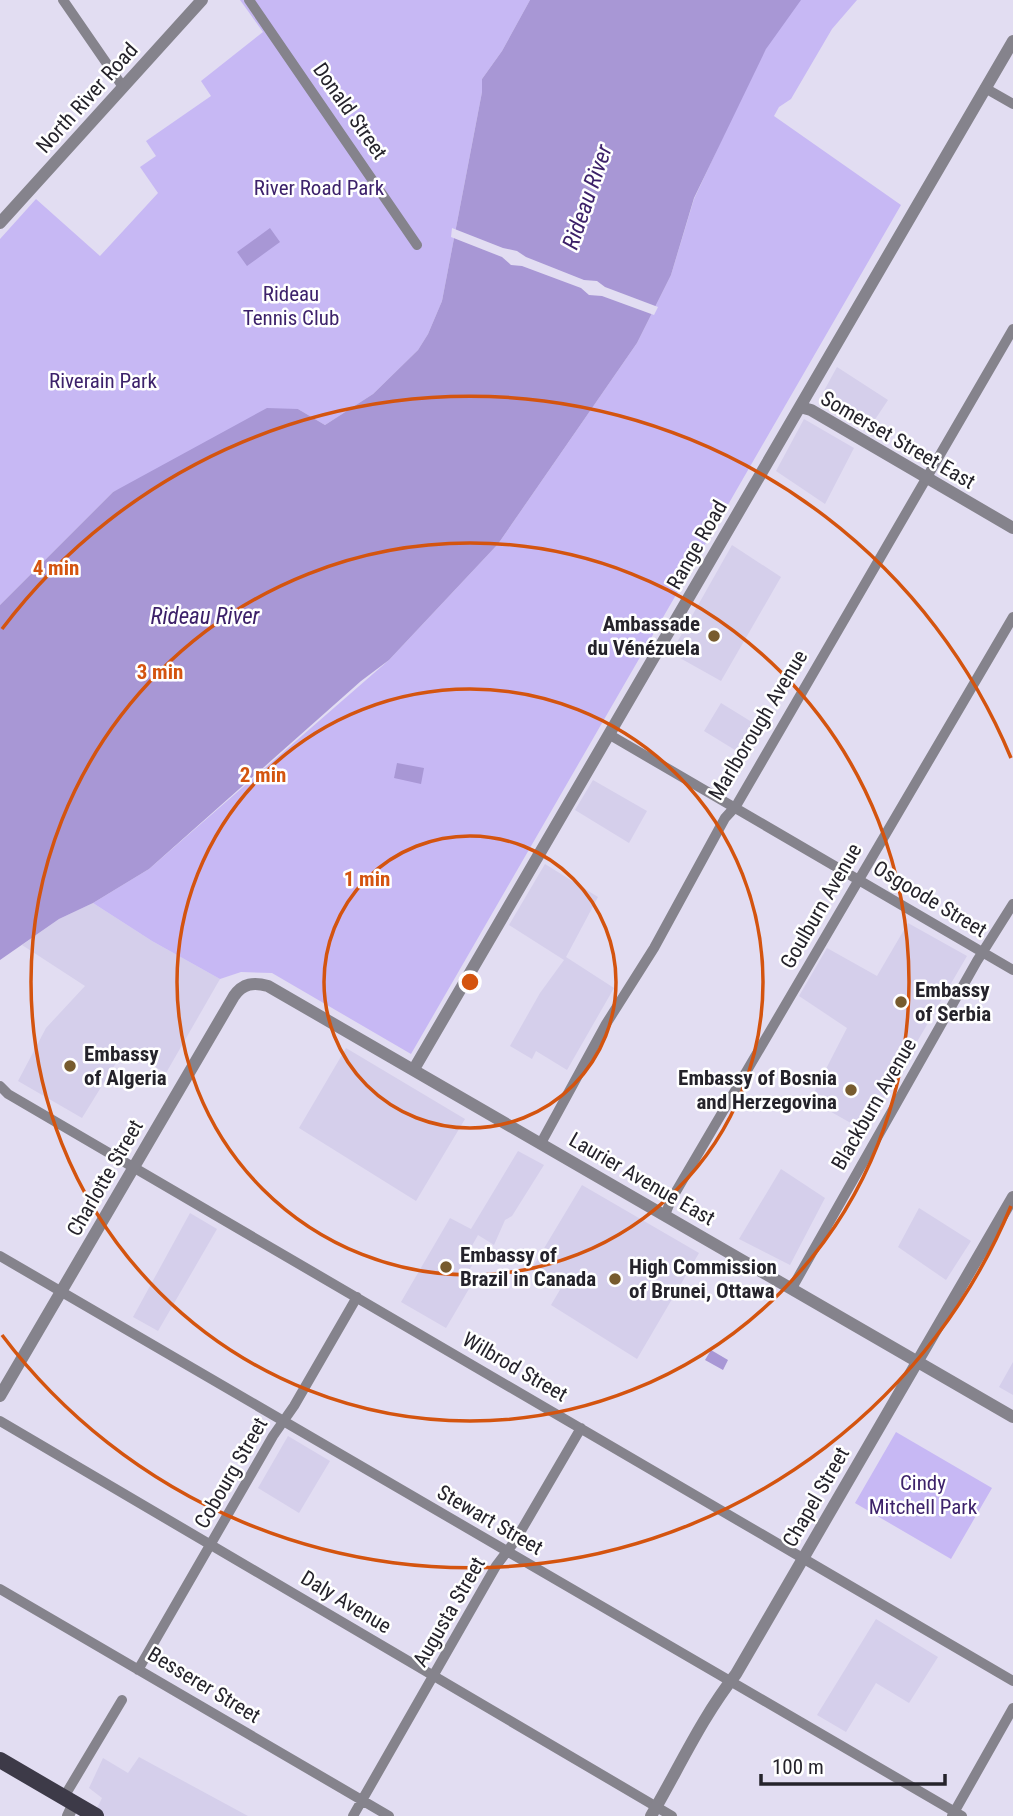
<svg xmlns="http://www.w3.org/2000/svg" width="1013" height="1816" font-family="'Roboto Condensed',sans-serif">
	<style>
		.built { fill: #d5cfeb }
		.green { fill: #c7b8f4 }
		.water { fill: #a897d5 }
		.pier { fill: #e2ddf2 }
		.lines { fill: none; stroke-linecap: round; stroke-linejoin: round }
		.minor { stroke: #85838c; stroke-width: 10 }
		.tertiary { stroke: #85838c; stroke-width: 12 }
		.primary { stroke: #3d3a48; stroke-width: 16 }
		.ring { fill: none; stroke: #d4540f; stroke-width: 3.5 }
		.poi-dot { fill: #775b2e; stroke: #fff; stroke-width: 2.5 }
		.labels { text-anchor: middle; stroke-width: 5; stroke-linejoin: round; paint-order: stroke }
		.street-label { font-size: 21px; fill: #25232b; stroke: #fff }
		.park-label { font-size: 21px; fill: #3d226b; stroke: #fff }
		.poi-label { font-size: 21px; font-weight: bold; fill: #25232b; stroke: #fff; text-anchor: start }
		.water-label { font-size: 23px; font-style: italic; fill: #3b1f68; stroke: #fff }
		.centre { fill: #d4540f; stroke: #fff; stroke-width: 3.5 }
		.ring-label { font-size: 21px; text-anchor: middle; font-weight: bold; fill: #d4540f; stroke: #fff; stroke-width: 5; stroke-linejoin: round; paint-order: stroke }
	</style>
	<rect width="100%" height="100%" fill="#e2ddf2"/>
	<path class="built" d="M837 367 888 400 870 427 820 398Z
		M804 419 854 448 825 504 776 471Z
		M732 545 781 577 721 681 671 653Z
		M721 703 765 730 748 758 704 731Z
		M593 780 647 811 629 843 575 810Z
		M545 864 598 897 566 957 614 988 567 1070 536 1051 532 1059 510 1046 540 993 564 960 509 925Z
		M93 903 152 941 220 979 166 1073 124 1050 82 1118 18 1081 46 1028 85 986 22 945 59 919Z
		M908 923 967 956 865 1131 810 1100 847 1028 799 996 827 948 877 976Z
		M346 1048 465 1119 416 1201 299 1128Z
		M518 1151 544 1165 512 1216 505 1220 494 1245 478 1235 469 1251 477 1257 465 1277 473 1282 446 1328 401 1302 450 1218 471 1229Z
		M781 1169 825 1198 790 1265 739 1239Z
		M582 1185 699 1253 637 1359 551 1305 561 1288 531 1270Z
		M919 1208 971 1241 946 1280 898 1247Z
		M190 1213 217 1229 158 1331 133 1317Z
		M1013 1362V1395L999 1387Z
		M288 1436 330 1461 299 1513 258 1488Z
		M876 1619 938 1657 909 1703 876 1683 846 1732 817 1715Z
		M139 1757 248 1816H93L102 1798 89 1788 103 1758 128 1773Z"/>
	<path class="green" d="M240 0H530L502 51 482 79V92L442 301 428 334 418 350 373 394 325 425 298 409 113 492 0 605V239L36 199 100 256 158 193 140 167 156 156 146 141 211 96 201 81 263 32Z
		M793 0H857L832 29 791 99 779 107 774 116 901 205 411 1054 272 973 241 972 220 979 152 941 93 903 149 869 389 660 498 544 637 343 671 275 694 199 744 92V88Z
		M896 1432 992 1488 951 1559 855 1503Z"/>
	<path class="water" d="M530 0H801L766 49 694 198 671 275 637 343 498 544 389 660 361 681 149 869 93 903 59 919 0 960V605L113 492 267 408 298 409 325 425 373 394 418 350 428 334 442 301 482 92V79L502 51Z
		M270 228 280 242 247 266 237 252Z
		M397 763 424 768 421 784 394 778Z
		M711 1350 728 1360 723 1370 705 1360Z"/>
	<path class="pier" d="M452 228 503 248 517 251 526 257 584 280 597 281 605 287 658 307 654 315 602 296 589 295 581 288 522 266 511 265 502 257 451 237Z"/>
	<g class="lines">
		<path class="minor" d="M63 0 123 87
			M249 0 417 245
			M985 88 1013 104
			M610 735 1013 970
			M0 1086 8 1094 1013 1681
			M541 1143 606 1024 654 948 725 818 736 806 1013 329
			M665 1215 671 1200 1013 617
			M0 1256 962 1816
			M792 1288 977 961 1013 904
			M0 1421 672 1816
			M0 1589 389 1816
			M138 1670 273 1436 294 1406 357 1297
			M64 1797 122 1700
			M353 1816 496 1566 515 1541 581 1428
			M952 1816 1013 1708"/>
		<path class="tertiary" d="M0 223 202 0
			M800 407 811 410 1013 528
			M414 1069 1013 41
			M0 1396 234 996C243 983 254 982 268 986L1013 1417
			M68 1816 74 1803
			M651 1816C679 1768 702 1717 736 1674L1013 1197"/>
		<path class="primary" d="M0 1760 96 1816"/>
	</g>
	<g class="ring">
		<circle cx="470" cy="982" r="146"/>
		<circle cx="470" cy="982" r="293"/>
		<circle cx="470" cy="982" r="439"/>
		<path d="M1011 1206A586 586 0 0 1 2 1335M2 629A586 586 0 0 1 1011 758"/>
	</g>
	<g class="poi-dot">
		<circle cx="714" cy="636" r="7"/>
		<circle cx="901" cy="1002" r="7"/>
		<circle cx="70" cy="1066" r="7"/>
		<circle cx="851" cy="1090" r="7"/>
		<circle cx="446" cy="1267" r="7"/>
		<circle cx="615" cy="1279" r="7"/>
	</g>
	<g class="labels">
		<g class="street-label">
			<text transform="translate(87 98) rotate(-48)" y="7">North River Road</text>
			<text transform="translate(350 111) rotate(55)" y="7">Donald Street</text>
			<text transform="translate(898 440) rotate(30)" y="7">Somerset Street East</text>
			<text transform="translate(697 545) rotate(-60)" y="7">Range Road</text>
			<text transform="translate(758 725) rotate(-59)" y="7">Marlborough Avenue</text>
			<text transform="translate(930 899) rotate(31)" y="7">Osgoode Street</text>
			<text transform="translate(821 906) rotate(-60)" y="7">Goulburn Avenue</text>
			<text transform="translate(874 1104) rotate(-60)" y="7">Blackburn Avenue</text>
			<text transform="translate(105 1178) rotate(-60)" y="7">Charlotte Street</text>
			<text transform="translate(642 1179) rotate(30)" y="7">Laurier Avenue East</text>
			<text transform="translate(515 1367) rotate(30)" y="7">Wilbrod Street</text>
			<text transform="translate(231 1473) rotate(-60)" y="7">Cobourg Street</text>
			<text transform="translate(816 1497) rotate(-60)" y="7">Chapel Street</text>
			<text transform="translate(490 1520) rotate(30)" y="7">Stewart Street</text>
			<text transform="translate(346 1602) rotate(31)" y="7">Daly Avenue</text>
			<text transform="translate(449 1612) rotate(-60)" y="7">Augusta Street</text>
			<text transform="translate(204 1685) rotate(31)" y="7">Besserer Street</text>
		</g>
		<g class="park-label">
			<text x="319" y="195">River Road Park</text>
			<text x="291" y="301">Rideau<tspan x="291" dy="24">Tennis Club</tspan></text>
			<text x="103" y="388">Riverain Park</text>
			<text x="923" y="1490">Cindy<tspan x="923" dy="24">Mitchell Park</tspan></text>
		</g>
		<g class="poi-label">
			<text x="700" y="631" text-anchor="end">Ambassade<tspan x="700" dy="24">du Vénézuela</tspan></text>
			<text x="915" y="997">Embassy<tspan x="915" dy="24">of Serbia</tspan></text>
			<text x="84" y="1061">Embassy<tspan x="84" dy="24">of Algeria</tspan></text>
			<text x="837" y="1085" text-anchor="end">Embassy of Bosnia<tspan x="837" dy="24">and Herzegovina</tspan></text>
			<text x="460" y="1262">Embassy of<tspan x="460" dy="24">Brazil in Canada</tspan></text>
			<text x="629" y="1274">High Commission<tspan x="629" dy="24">of Brunei, Ottawa</tspan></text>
		</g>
		<g class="water-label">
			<text transform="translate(587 197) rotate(-71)" y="8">Rideau River</text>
			<text x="205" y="624">Rideau River</text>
		</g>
	</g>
	<circle cx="470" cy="982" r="10" class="centre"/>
	<g class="ring-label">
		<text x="56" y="575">4 min</text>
		<text x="160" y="679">3 min</text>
		<text x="263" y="782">2 min</text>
		<text x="367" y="886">1 min</text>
	</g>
	<path d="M761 1774v10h184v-10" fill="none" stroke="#25232b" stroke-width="3.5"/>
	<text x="772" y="1774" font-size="21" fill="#25232b" stroke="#ffffff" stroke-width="5" paint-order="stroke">100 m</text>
</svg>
